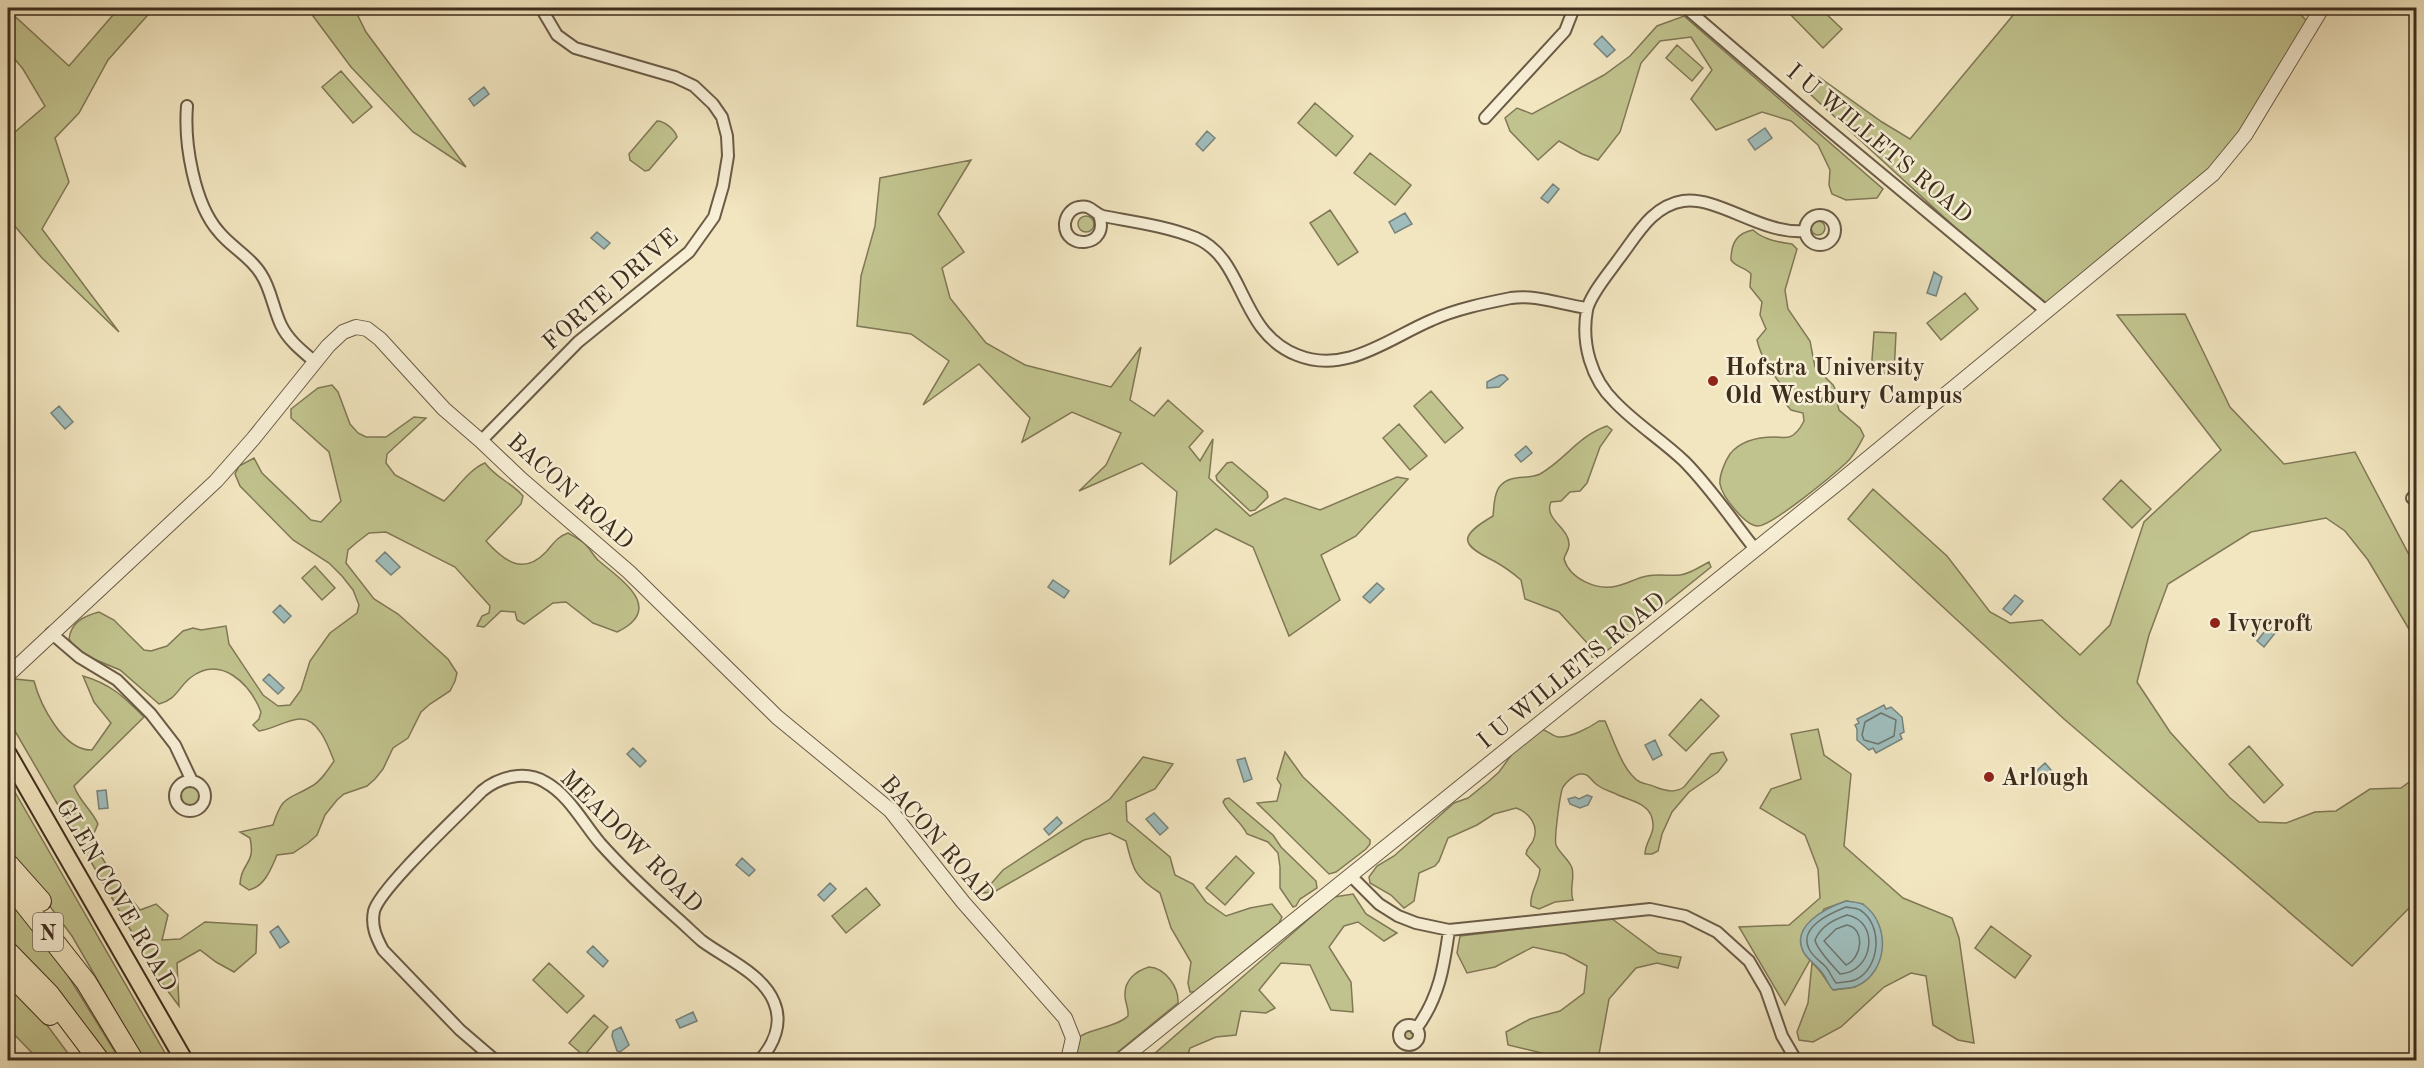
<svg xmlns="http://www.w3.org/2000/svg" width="2424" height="1068" font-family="'Old Standard TT',serif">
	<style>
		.green { fill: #c1c38e; stroke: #807856; stroke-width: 1.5 }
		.water { fill: #9fbdbc; stroke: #78837c; stroke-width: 1.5 }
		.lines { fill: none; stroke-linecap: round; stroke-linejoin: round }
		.shore { stroke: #6e756c; stroke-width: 1.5 }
		.minor-casing { stroke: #6b5b46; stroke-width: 14 }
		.tertiary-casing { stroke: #6b5b46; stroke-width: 16 }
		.primary-casing { stroke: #3e2d1d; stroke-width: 20 }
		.motorway-casing { stroke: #3e2d1d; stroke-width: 22 }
		.minor { stroke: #f7efd6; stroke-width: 10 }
		.tertiary { stroke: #f7efd6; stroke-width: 14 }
		.primary { stroke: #f2e6c0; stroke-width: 16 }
		.motorway { stroke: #f2e6c0; stroke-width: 20 }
		.poi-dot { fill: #8f2418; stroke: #f7efd6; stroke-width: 2 }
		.labels { text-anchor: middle; stroke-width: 5; stroke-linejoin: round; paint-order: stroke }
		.shield { fill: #f7efd6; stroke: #766754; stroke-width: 1.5 }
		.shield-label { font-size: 22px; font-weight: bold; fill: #3e2d1d }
		.street-label { font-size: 24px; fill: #3e2d1d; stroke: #f7efd6 }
		.poi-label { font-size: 24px; font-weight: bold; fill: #3e2d1d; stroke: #f7efd6; text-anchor: start }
	</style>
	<rect width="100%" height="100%" fill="#f2e6c0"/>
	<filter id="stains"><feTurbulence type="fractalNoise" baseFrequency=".00333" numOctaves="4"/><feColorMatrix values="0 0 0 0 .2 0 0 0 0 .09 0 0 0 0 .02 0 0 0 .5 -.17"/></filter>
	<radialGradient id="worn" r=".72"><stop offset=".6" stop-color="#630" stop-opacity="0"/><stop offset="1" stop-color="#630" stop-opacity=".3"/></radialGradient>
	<path class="green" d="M119 8H154L108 60 79 113 55 138 69 182 42 229 119 332 42 258 13 224H8V138L45 106 23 69 8 51V10L69 66Z
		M307 8H354L366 32 466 167 413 132 351 67Z
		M1792 8H1820L1842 29 1823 48 1788 12Z
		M2019 8H2294L2311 25 2239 144 2046 311 1810 94 1819 77 1882 122 1910 139Z
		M1684 16 1883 189 1877 198 1846 200 1832 194 1829 185 1830 170 1818 145 1791 121 1762 112 1716 130 1691 99 1712 70 1691 37 1660 41 1641 63 1620 132 1598 160 1582 154 1559 141 1538 160 1510 131 1505 118 1517 108 1532 114 1604 75 1630 56 1657 26Z
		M1677 45 1703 68 1692 81 1666 58Z
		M341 71 372 107 353 123 322 87Z
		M1315 103 1353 136 1336 156 1298 123Z
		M657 121C665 121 675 130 677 137L649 170 645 171 630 160 629 154Z
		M1370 153 1411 185 1395 205 1354 173Z
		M971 160 938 214 964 252 942 268 950 298 986 343 1025 365 1111 387 1141 347 1130 400 1154 416 1168 400 1203 431 1189 447 1200 461 1213 439 1209 478 1250 516 1285 498 1320 510 1397 477 1408 479 1356 536 1321 555 1340 600 1289 636 1253 547 1216 529 1170 564 1177 492 1142 463 1079 491 1106 465 1121 433 1072 412 1022 442 1030 418 979 364 923 405 949 361 911 334 857 326 861 276 875 226 880 178Z
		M1330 210 1358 252 1338 265 1310 223Z
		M1078 224a8 8 0 1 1 16 0a8 8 0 1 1-16 0Z
		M1811 228a7 7 0 1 1 14 0a7 7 0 1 1-14 0Z
		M1753 230C1764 240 1778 242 1792 244L1797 249 1785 290 1788 309 1810 341 1815 367 1833 385 1838 394 1837 402 1839 410 1860 428 1864 436C1859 445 1854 456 1846 463 1833 475 1773 525 1758 526 1745 526 1722 496 1720 484 1719 476 1725 461 1730 454 1741 440 1759 437 1775 437 1779 437 1785 438 1789 437 1796 435 1801 427 1804 421L1803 413 1791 410 1784 402 1786 391C1773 374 1762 361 1757 340L1766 329 1760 315 1762 302 1750 287 1751 274C1745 267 1737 268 1731 260 1731 243 1737 233 1753 230Z
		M1965 293 1978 309 1941 340 1927 323Z
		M2185 314 2230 407 2284 464 2355 452 2416 568V641L2368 560 2345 531 2326 518 2251 532 2168 584 2149 635 2137 682 2170 732 2229 797 2259 822 2286 823 2315 812 2336 811 2370 789 2401 788 2416 777V901L2352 966 2064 719 1848 519 1873 489 1947 556 1990 612 2010 623 2042 620 2080 655 2110 625 2144 522 2221 450 2117 315Z
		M1874 332 1896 333 1894 374 1871 373Z
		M332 385 338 392 350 424 358 433 366 437H386L414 417 426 418 387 454 386 463 395 475 444 501C458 488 468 470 485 463 497 479 511 482 523 496L521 504 486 541C504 561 523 576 546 552 554 543 557 537 568 533 573 536 579 539 584 543 590 548 593 556 599 561 623 581 665 609 617 632L593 623 566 602 553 603 524 624 517 620 515 612 501 611 484 627 477 626 482 616 489 613 490 606 455 567 386 532 369 533 356 543 348 550 346 563 374 599 398 614 448 659 457 673 455 681 450 691 430 704 421 712 408 738 393 748 383 769 375 779 367 786 344 794 337 800 325 815 317 835 308 843 293 853 277 855C271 869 265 886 249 890L240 884C241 861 256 866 250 838L240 832 273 825C283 794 287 801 312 786 321 781 328 770 334 761 329 748 319 718 300 719 286 720 273 729 259 731L253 725 259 719 261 712C250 684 221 654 190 678 178 688 176 700 159 704L120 670 89 657 73 645 69 639C71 622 84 616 99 612L114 620 144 650 151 651 167 646 183 631 193 628 201 630 226 626 229 644 263 695 278 706 290 705 301 690 310 661 330 633 357 613 359 605 353 590 342 576 329 563 293 540 240 486 235 474 239 466 254 458 262 473 311 520 321 522 341 501 329 452 291 418V409L318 388Z
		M1431 391 1463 428 1445 443 1414 406Z
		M1399 424 1427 456 1410 470 1383 438Z
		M1607 426 1612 430 1600 447 1587 483 1580 491 1570 492 1561 501 1551 502C1543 519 1570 528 1569 545 1569 550 1565 554 1564 559 1570 579 1597 591 1617 586 1627 584 1636 578 1647 576 1659 574 1669 576 1680 575 1690 574 1701 566 1709 562L1711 567 1598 658 1592 657 1589 645 1559 612 1525 599 1521 580C1513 573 1503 566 1494 561 1459 544 1459 536 1493 516 1494 507 1494 492 1501 485 1511 474 1528 480 1540 474 1566 459 1578 436 1607 426Z
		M1232 462 1267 492 1268 497 1255 510 1250 511 1217 480 1216 476 1227 463Z
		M2121 480 2151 509 2132 528 2103 499Z
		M315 566 335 588 322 600 302 578Z
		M83 676C111 684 124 697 144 717L74 786C79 801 92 810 98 824L91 840 114 877 140 910 156 904 168 915 162 940 180 939 205 922 257 925 256 953 234 972 216 962 200 950 177 963 179 1006 159 979 8 719V684L15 679 34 681C40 704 63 751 92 750L111 723 94 702Z
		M1701 699 1719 716 1686 751 1669 735Z
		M1599 721H1605C1613 738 1623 773 1640 782 1645 784 1652 785 1658 788 1667 791 1675 793 1684 787L1711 754 1723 752 1727 760 1718 772 1689 792 1672 812 1662 834 1658 851 1652 854H1645C1645 840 1658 833 1651 815 1645 802 1628 800 1616 794 1609 791 1602 789 1596 784 1591 780 1588 773 1581 774 1575 774 1566 782 1563 787 1560 793 1554 839 1556 845 1560 854 1569 859 1572 868 1575 879 1569 889 1573 900L1555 902 1539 909 1531 906C1529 893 1539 883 1540 869L1526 854C1527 847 1530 847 1533 841 1540 826 1529 812 1516 808L1494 814 1477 825 1448 838 1439 861 1435 866 1419 873 1414 901 1404 908 1391 895 1370 883 1369 877 1377 866 1394 856 1454 803 1468 798 1489 781 1499 772 1515 750 1540 729C1548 730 1551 736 1558 737 1570 738 1589 728 1599 721Z
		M1818 729 1824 755 1851 774 1844 846 1903 898 1952 918 1959 938 1974 1043 1958 1040 1933 1025 1926 976 1911 973 1884 987 1841 1027 1813 1042 1799 1040 1797 1032 1808 1003 1812 963C1823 972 1825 981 1834 990L1855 987 1863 904 1846 901 1824 909 1803 951 1810 960 1785 1005 1739 927 1789 925 1820 898 1818 869 1805 835 1760 808 1771 789 1801 779 1791 734Z
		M2249 746 2283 785 2264 803 2229 764Z
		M1285 752 1303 777 1370 840V844L1366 849 1336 872 1329 874 1257 803 1277 801 1281 785 1277 779Z
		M1143 757 1173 764 1155 789 1126 802 1127 821 1170 857 1175 875 1193 884 1206 902 1226 916 1250 908 1272 904 1282 917 1279 923 1194 992H1190L1188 983 1191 962 1171 928 1160 893C1135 877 1133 870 1126 841L1110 833 1084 840 994 892 983 893 1003 870 1110 799Z
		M8 780 169 1060H144L72 936 43 897 8 857Z
		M180 796a10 10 0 1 1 20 0a10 10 0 1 1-20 0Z
		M1229 798 1273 835 1281 847 1316 881 1317 888 1300 899 1296 906 1293 907 1280 888V867L1278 853 1268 842 1247 834C1241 821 1229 815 1223 802L1225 799Z
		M1236 856 1254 873 1225 905 1206 888Z
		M866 888 880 905 846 933 832 916Z
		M1353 894 1366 914 1397 933 1384 941 1358 922 1344 926 1329 947 1351 982 1353 1012 1331 1010 1310 965 1281 963 1259 990 1275 1008 1266 1013 1241 1011 1236 1035 1216 1037 1190 1048 1186 1060H1151L1153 1055 1334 897Z
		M8 897 67 974 120 1060H105L44 978 8 941Z
		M1611 918 1658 953 1681 957 1678 968 1657 963 1636 968 1609 999 1598 1060H1571L1508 1045 1506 1032 1530 1019 1560 1011 1584 993 1587 966 1565 954 1533 947 1495 967 1467 973 1457 953 1460 936Z
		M1991 926 2031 956 2015 978 1975 948Z
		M549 963 584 996 567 1013 533 980Z
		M1149 967C1166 968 1179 988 1178 1003L1108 1060H1074C1075 1056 1078 1039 1080 1037 1084 1030 1116 1028 1128 1016 1129 1008 1125 1003 1125 996 1124 980 1136 971 1149 967Z
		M8 986 44 1021 73 1060H39L8 1028Z
		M594 1015 608 1027 584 1056 569 1043Z
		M1401 1036a7 7 0 1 1 14 0a7 7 0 1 1-14 0Z"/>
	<path class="water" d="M1602 36 1615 50 1607 57 1594 44Z
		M484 87 489 94 474 106 469 99Z
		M1765 128 1772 138 1755 150 1748 140Z
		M1207 131 1215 138 1203 151 1196 144Z
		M1553 184 1559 189 1548 203 1541 198Z
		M1405 213 1412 224 1395 233 1389 222Z
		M597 232 610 243 604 249 591 238Z
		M1934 272 1942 277 1936 296 1927 293Z
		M1500 375H1504L1508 379 1499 387 1487 388V382Z
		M59 406 73 422 65 429 51 413Z
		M1526 446 1532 453 1521 462 1515 455Z
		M385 552 400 567 391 575 376 561Z
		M1053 580 1069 591 1064 598 1048 587Z
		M1377 583 1384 589 1370 603 1363 597Z
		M2015 595 2023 601 2011 615 2003 609Z
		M280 605 291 616 284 623 273 612Z
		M2272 622 2279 628 2264 647 2257 641Z
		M269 674 284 688 278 694 263 680Z
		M1884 705 1886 709 1891 707 1902 717 1904 732 1900 734 1902 739 1876 753 1873 748 1869 750 1857 740V729L1855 725 1859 723 1857 719Z
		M1655 740 1662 755 1653 760 1645 745Z
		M633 748 646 761 640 767 627 754Z
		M1245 758 1252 779 1244 782 1237 760Z
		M2045 763 2051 770 2036 784 2032 783 2030 777Z
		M106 790 108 808 99 809 97 791Z
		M1587 795 1592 797 1588 805 1580 808 1570 804 1568 799 1575 797 1579 799Z
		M1154 813 1168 828 1160 835 1146 819Z
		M1057 817 1062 823 1049 835 1044 829Z
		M742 858 755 870 749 876 736 865Z
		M830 883 836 889 824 901 818 895Z
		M1846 901C1851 902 1860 902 1864 905 1891 925 1888 972 1857 986 1851 989 1841 988 1833 990 1828 985 1827 979 1823 974 1818 966 1809 961 1804 953 1789 926 1826 908 1846 901Z
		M278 926 289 942 280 948 270 932Z
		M593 946 608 961 603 967 587 952Z
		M693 1012 697 1021 680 1028 676 1020Z
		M621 1027 629 1045 620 1052 617 1051 612 1036 613 1031Z"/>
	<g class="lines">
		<path class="shore" d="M1881 713 1896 720 1894 736 1878 744 1864 740 1862 735 1865 722Z
			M1846 907C1850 908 1857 908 1860 910 1884 925 1880 969 1855 980 1850 982 1842 982 1836 983 1832 978 1830 972 1826 967 1820 961 1813 957 1809 949 1798 927 1831 913 1846 907Z
			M1847 915C1880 921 1874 972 1840 974 1834 967 1817 950 1815 940 1821 926 1833 920 1847 915Z
			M1847 925C1866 929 1862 958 1846 965L1824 941 1836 929Z"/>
		<g class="minor-casing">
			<path id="minor" d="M1686 8 1800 106 2046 311
				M187 106C184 143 194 204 219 232 232 248 250 256 261 274 271 289 273 308 281 325 288 340 302 351 315 362
				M1485 118 1565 31 1574 8
				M1805 230a15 15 0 1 1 30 0a15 15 0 1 1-30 0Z
				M1099 215C1111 248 1063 251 1065 223 1066 215 1072 208 1079 207 1091 204 1094 214 1103 216 1134 222 1166 226 1196 238 1246 259 1238 332 1297 355 1346 375 1389 338 1432 320 1456 309 1486 303 1511 298 1536 294 1562 305 1587 308
				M481 441 578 342 689 252 714 217 723 186 728 156 727 136 722 117 713 104 694 86 675 77 575 48 557 35 541 8
				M2412 498 2416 494
				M1755 549C1732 520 1710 487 1684 461 1662 440 1636 424 1615 402 1591 379 1581 343 1587 310 1590 295 1609 273 1618 260 1636 237 1651 206 1683 201 1719 196 1762 235 1805 231
				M51 633 79 657 117 680 151 714 175 745 192 781
				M175 796a15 15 0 1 1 30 0a15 15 0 1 1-30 0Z
				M1351 876 1379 904 1398 916 1416 923 1449 930 1650 909 1685 916 1717 932 1749 961 1766 990 1782 1036 1796 1060
				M1399 1035a10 10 0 1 1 20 0a10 10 0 1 1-20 0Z
				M1416 1029C1439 998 1444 967 1449 930
				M495 1060 460 1030 383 950C376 937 371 926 374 911 380 888 461 813 482 791 499 777 525 770 545 782 569 795 583 823 600 843 624 870 651 895 678 919 686 926 694 934 702 941 725 958 763 974 774 1002 783 1023 774 1044 760 1060"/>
		</g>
		<g class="tertiary-casing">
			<path id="tertiary" d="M8 675 216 481 253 439 328 346 343 332 356 327 367 329 380 339 444 409 481 441 521 479 629 572 777 717 890 810 963 902 1065 1018 1073 1038 1068 1060
				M1121 1060 1838 483 2213 174 2245 135 2322 8"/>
		</g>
		<g class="primary-casing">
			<path id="primary" d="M8 754 184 1060"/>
		</g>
		<g class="motorway-casing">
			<path id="motorway" d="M8 864 41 901
				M8 883 86 982 133 1060
				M8 952 49 994 99 1060
				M8 972 50 1015"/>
		</g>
		<use href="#minor" class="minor"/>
		<use href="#tertiary" class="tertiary"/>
		<use href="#primary" class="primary"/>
		<use href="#motorway" class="motorway"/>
	</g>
	<g class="poi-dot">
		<circle cx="1713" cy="381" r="6"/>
		<circle cx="2215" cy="623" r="6"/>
		<circle cx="1989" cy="777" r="6"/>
	</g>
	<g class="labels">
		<rect class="shield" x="33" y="913" width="30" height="38" rx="4.5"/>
		<g class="shield-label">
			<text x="48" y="940">N</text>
		</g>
		<g class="street-label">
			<text transform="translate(1880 143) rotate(40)" y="8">I U WILLETS ROAD</text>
			<text transform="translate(610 289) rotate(-41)" y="8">FORTE DRIVE</text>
			<text transform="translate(571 491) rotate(42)" y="8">BACON ROAD</text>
			<text transform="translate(1571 670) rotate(-39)" y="8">I U WILLETS ROAD</text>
			<text transform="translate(938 839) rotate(49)" y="8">BACON ROAD</text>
			<text transform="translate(632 841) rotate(45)" y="8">MEADOW ROAD</text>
			<text transform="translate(117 895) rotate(60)" y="8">GLEN COVE ROAD</text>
		</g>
		<g class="poi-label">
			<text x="1725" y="375">Hofstra University<tspan x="1725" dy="28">Old Westbury Campus</tspan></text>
			<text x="2227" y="631">Ivycroft</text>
			<text x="2001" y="785">Arlough</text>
		</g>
	</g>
	<rect width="2424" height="1068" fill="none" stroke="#f2e6c0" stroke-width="30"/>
	<rect x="9" y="9" width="2406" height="1050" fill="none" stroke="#3e2d1d" stroke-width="3"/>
	<rect x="15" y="15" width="2394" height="1038" fill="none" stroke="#3e2d1d" stroke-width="1.5"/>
	<rect width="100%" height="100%" filter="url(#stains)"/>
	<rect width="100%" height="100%" fill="url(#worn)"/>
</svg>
